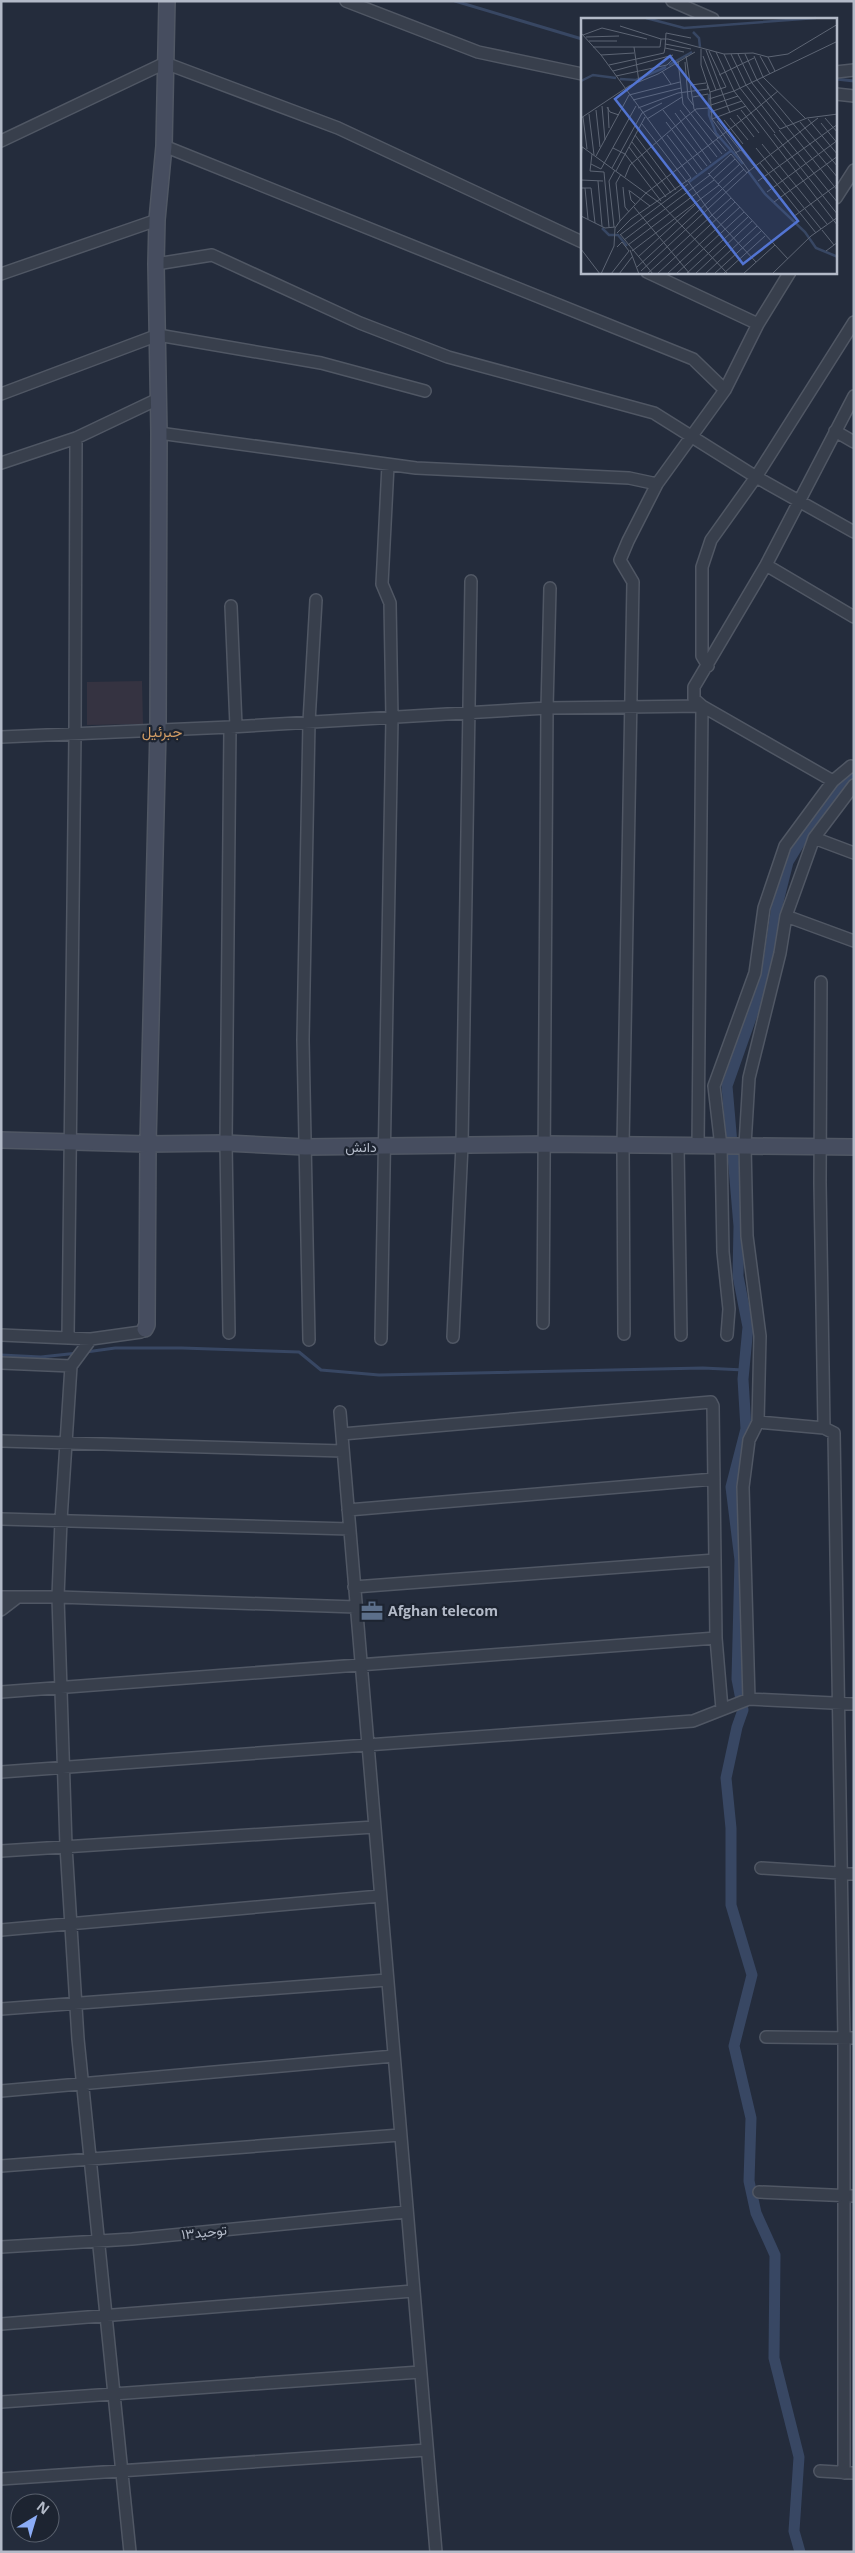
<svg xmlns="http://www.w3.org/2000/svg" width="855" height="2553" font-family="'Open Sans',Vazirmatn,sans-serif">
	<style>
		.medical { fill: #353341 }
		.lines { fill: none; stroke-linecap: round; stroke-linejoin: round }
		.stream { stroke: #384763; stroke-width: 3 }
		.canal { stroke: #384763; stroke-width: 11 }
		.street-casing { stroke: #505764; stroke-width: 14 }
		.secondary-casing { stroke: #505764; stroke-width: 18 }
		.street { stroke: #383f4c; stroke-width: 11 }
		.secondary { stroke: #464d5f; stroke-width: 15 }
		.labels { text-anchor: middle; stroke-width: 4.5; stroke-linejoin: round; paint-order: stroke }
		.street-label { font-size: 14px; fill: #b3bac8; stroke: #1d2431 }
		.poi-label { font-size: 14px; font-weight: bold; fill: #b3bac8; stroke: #1d2431; text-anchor: start }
		.neighbourhood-label { font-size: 15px; fill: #d29c64; stroke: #1d2431 }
		.inset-river { fill: none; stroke: #384763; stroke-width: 2.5 }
		.inset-road { fill: none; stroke: #5d6574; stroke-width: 1 }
		.view { fill: #5274d2; fill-opacity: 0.15; stroke: #5274d2; stroke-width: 2.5 }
		.inset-edge { fill: none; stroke: #b3bac8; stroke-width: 2.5 }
	</style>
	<rect width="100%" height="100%" fill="#242c3c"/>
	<path class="medical" d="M142 681 143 724 87 725V682Z"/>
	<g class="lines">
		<path class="stream" d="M455 1 582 39
			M836 79 854 81
			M86 1352 115 1348H182L299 1352 321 1370 379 1375 703 1368 744 1370
			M1 1355 41 1357 78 1353"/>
		<path class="canal" d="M800 2552 794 2531 799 2457 774 2358 775 2255 756 2213 749 2181 751 2118 734 2046 752 1975 731 1905V1828L726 1778 737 1727 743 1710 737 1679 740 1560 731 1487 746 1429 743 1379 748 1327 738 1276 739 1226 727 1086 767 972 777 906 788 862 811 824 854 772"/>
		<g class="street-casing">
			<path id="street" d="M346 1 478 52 582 74
				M672 1 713 19
				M836 72 854 70
				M836 94 854 96
				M1 141 165 63 338 128 582 242
				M164 146 693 359 725 390
				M836 198 854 170
				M156 264 212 255 360 323 448 357 654 413 756 477 854 532
				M647 272 758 324
				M1 274 157 220
				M1 394 158 335 321 363 425 391
				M835 431 854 442
				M159 433 416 468 629 478 657 484
				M1 463 76 438 158 399
				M766 565 854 617
				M231 606 236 726
				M708 666 702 656V567L711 540 756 477 854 322
				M1 737 230 727 547 708 702 706 833 781
				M814 838 854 853
				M786 916 854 941
				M821 982 820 1183 824 1428
				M678 1147 681 1335
				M698 1147 702 706 694 699V687L766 565 854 396
				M543 1323 547 708 550 588
				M229 1333 226 1143 230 727
				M624 1334 623 1146 633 582 620 560 628 541 657 484 725 390 758 324 790 272
				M1 1335 91 1339 141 1332 145 1329
				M727 1335 729 1309 723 1252 721 1147 714 1086 755 973 764 908 785 846 833 781 851 766 854 767
				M453 1337 462 1145 471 581
				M68 1338 75 734 76 438
				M91 1339 71 1366 61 1520 58 1597 66 1846 78 2039 130 2552
				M381 1339 392 718 390 603 382 584 388 465
				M309 1340 303 1040 309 722 316 600
				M1 1363 71 1366
				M340 1412 436 2552
				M758 1422 824 1428 834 1433 844 2038V2473
				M342 1434 711 1402 713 1406 716 1638 722 1709
				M1 1441 343 1451
				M348 1510 714 1479
				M1 1519 350 1529
				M354 1587 715 1560
				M1 1597H58L356 1607
				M1 1610 18 1597
				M1 1692 716 1638
				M749 1699 743 1487 749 1440 758 1422 760 1336 747 1236 745 1145 749 1078 780 953 786 916 814 838 854 785
				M1 1772 693 1721 749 1699 854 1704
				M1 1851 374 1827
				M761 1868 854 1874
				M1 1930 380 1896
				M1 2009 387 1980
				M766 2037 854 2038
				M1 2091 394 2056
				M1 2166 400 2135
				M759 2192 854 2196
				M1 2247 132 2239 406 2212
				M1 2324 413 2291
				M1 2402 420 2372
				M820 2471 854 2473
				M1 2479 427 2450"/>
		</g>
		<g class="secondary-casing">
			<path id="secondary" d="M1 1140 148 1144 226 1143 305 1147 545 1144 854 1147
				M145 1329 147 1325 148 1144 158 730 159 433 156 264 157 220 164 146 167 1"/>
		</g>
		<use href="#street" class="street"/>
		<use href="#secondary" class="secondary"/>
	</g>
	<defs>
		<g id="office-bare" transform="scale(1.725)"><path d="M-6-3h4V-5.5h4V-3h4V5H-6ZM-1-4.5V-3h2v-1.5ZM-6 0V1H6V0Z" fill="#5c6f8a" stroke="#1d2431" stroke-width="2.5" paint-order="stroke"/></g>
	</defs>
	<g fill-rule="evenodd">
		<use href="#office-bare" x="372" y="1611"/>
	</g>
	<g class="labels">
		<g class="street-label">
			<text x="361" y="1152">دانش</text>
			<text transform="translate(204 2232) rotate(-6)" y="5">توحید۱۳</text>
		</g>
		<g class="poi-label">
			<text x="388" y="1616">Afghan telecom</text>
		</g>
		<g class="neighbourhood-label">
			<text x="162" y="737">جبرئیل</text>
		</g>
	</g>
	<g transform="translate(581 18)">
		<rect width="256" height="256" fill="#242c3c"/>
		<path class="inset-river" d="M65 0 103 10 235 0M112 14 118 20 119 29M88 47 111 34M39 61 55 62 85 49M0 63 12 57 35 60M128 76V97L135 115 162 146M167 153 184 176 224 214 235 230 257 239M108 164 151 132M21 210 28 217H37L46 228"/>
		<path class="inset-road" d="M39 8 80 21M0 15 20 37 110 160 50 201 36 215M2 17 21 10 66 21M5 19 38 18M8 23H36M84 26 110 31M12 29H79L80 21H87L143 36 172 35 187 39 207 36 257 6M53 29 58 64M120 31V47L129 74 131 101 168 153M125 32 149 95M128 33 145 69 129 74M103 34 84 30 85 15 110 20M143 36 159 70 194 115M150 36 165 67 199 111M157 36 171 65 257 173M164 36 176 62 257 160M20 37 53 35M105 38 113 91 137 120M122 38 135 72M173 38 182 59M179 38 189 56M187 39 194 53M97 43 102 86 141 136M104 44 107 80 113 88M28 47 83 35 84 30M32 53 92 37M81 53 90 66M138 57 173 40M35 58 86 47 92 41M182 59 225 101M110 67 125 65M197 73 170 95 257 208M112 79 127 76M128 81 153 73 135 34M52 82 100 70M21 88 24 122M127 88 157 78M26 89 29 94 38 97M27 89 28 110M57 90 97 75 127 71 126 67M15 92 19 129M82 92 126 148M99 92 136 139M160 92 178 115M129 94 161 83M94 95 130 145M8 96 13 137M156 97 173 119M2 99 6 131M0 100 48 68 77 56 114 34M149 100 167 122M244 100 257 115M66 101 101 79M131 101 165 88M227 101 257 137M143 102 162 126M136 103 159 132M85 104 121 152M219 104 257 149M240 105 257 126M61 106 106 164M57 111 101 167M199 111 226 100 257 96M198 112 257 185M193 116 257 197M54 117 95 172M86 117 116 156M135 121 145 133M51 124 90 175M181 126 246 206M0 128 80 186 147 256M48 129 85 179M32 130 44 136 80 183M175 130 240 211M154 135 160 132 213 198M11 136 9 153 23 154 28 209M15 138 48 77 99 64M0 144 1 129M179 145 235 215M10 146 20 151 55 88M31 150 61 95 81 85M35 153 64 99M127 155 207 241M128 156 150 136 166 155M44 159 49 147 105 99 115 91 127 90M132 161 154 141M0 162 22 163M17 163 21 208M107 163 131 197 175 244M177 163 257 106M137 166 159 146M42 169 44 189 48 194M0 170H10L14 205M4 170 7 201M48 172 50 182 54 186M49 173 69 188M186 174 257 122M193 184 257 138M53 189 109 256M0 198 24 210 34 209M212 199 257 166M39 203 35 165 40 156M33 209 28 163 34 152M241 212 253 227M39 216 72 256M39 217 107 166M43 222 129 157M47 227 133 162M0 231 19 256M49 232 58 256M51 233 138 167M245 233 257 224M57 239 114 187M56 249 163 151M60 253 168 153 237 100M20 256 33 228 34 210 39 203 65 175 170 95 153 73 257 23M30 256 48 233 41 224 36 229M38 256 51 239M66 256 150 180M76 256 154 184M86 256 159 189M95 256 163 194M105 256 167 199M114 256 171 203M124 256 176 208M133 256 180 213M142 256 184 218M162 256 194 227M191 256 230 218 257 199"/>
		<path class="view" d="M89 38 217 203 162 246 34 81Z"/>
		<rect width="256" height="256" class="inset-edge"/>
	</g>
	<rect width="855" height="2553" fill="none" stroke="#b3bac8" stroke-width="5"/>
	<g transform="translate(35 2518) rotate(38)"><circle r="24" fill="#1d2431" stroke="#59606d"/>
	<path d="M0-4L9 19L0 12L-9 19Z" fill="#8bacf6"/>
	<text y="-8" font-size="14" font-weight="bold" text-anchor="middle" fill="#b3bac8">N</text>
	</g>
</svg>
